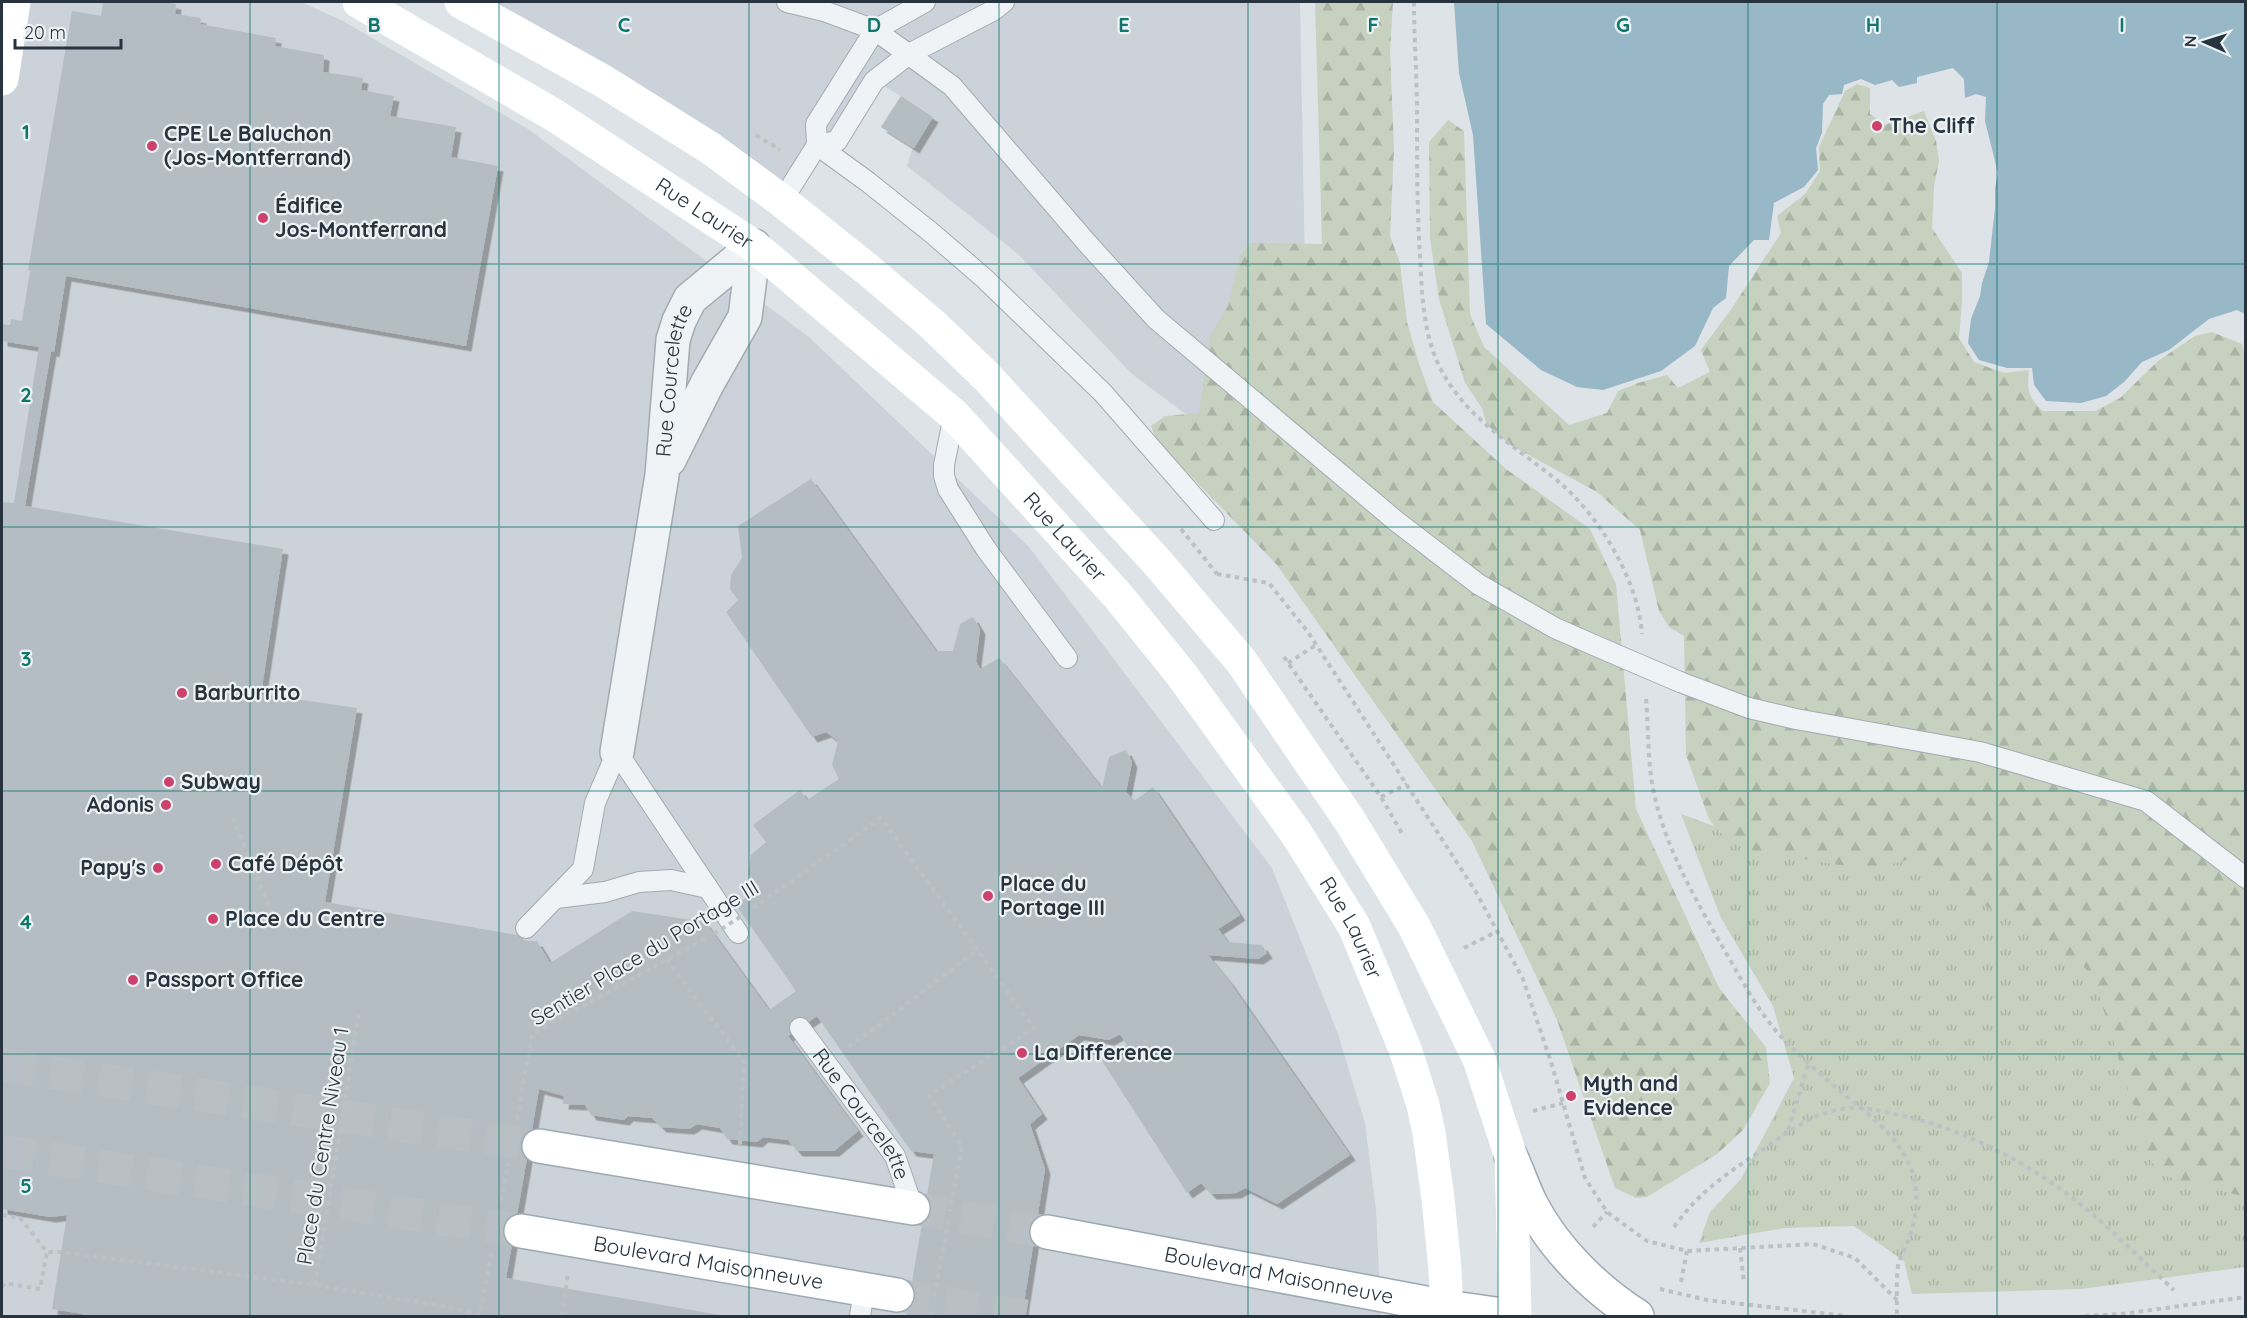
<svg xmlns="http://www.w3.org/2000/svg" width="2247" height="1318" font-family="Quicksand,sans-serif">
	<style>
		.built { fill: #ccd2d9 }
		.grass { fill: url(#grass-tufts) }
		.forest { fill: url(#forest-firs) }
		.water { fill: #98b7c7 }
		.building { fill: #b5bdc4; filter: url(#shadow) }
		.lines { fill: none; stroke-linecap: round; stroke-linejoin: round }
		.primary-tunnel { stroke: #b9c0c5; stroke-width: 33; stroke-dasharray: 33 16; stroke-linecap: butt }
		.lane-casing { stroke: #a3abb1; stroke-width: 22 }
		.street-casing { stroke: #a3abb1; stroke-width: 36 }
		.primary-casing { stroke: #9da9b3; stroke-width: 36 }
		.path { stroke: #bcc1c6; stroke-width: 4; stroke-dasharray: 4.5 4.5; stroke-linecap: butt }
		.lane { stroke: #f0f3f6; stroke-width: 20 }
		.street { stroke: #f0f3f6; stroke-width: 33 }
		.secondary { stroke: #fff; stroke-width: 33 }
		.primary { stroke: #fff; stroke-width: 33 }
		.lane-bridge-casing { stroke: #a3abb1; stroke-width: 22; stroke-linecap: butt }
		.path-bridge { stroke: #bcc1c6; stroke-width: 4; stroke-dasharray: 4.5 4.5; stroke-linecap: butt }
		.lane-bridge { stroke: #f0f3f6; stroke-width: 20 }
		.grid { fill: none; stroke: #0f766e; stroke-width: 1.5; stroke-opacity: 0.55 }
		.poi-dot { fill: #cd426d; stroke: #edf2f5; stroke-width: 2 }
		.labels { text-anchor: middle; stroke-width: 4.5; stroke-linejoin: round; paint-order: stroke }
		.poi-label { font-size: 21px; font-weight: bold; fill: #27333e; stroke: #edf2f5; text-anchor: start }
		.street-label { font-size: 21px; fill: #27333e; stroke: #edf2f5 }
		.grid-label { font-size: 20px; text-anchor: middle; font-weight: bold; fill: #0f766e; stroke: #edf2f5; stroke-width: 4.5; stroke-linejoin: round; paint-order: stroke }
	</style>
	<defs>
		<pattern id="grass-tufts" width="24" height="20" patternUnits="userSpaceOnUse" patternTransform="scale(1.5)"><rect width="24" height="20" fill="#c6d1bf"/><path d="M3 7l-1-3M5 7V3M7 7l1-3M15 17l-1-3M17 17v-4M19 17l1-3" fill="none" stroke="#aab4a5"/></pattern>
		<pattern id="forest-firs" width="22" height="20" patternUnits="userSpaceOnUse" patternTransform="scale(1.5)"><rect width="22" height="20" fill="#c6d1bf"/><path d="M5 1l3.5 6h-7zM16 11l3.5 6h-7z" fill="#aab4a5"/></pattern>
		<filter id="shadow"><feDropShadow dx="5.5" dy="5.5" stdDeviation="0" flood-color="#0004"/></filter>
	</defs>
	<rect width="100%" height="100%" fill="#dee3e7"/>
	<path class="built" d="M2 2H301L343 21 528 129 809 337 1029 547 1272 868 1338 1034 1365 1123 1376 1210 1381 1316H2Z
		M461 2H1300L1305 269 1203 427 1132 374 1018 254 907 166 913 147 881 127 901 96 875 81 837 141 817 145 782 201Z"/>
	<path class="grass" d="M1681 814 1782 851 1935 853 2093 958 2245 1177V1267L2081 1289 1912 1294 1904 1261 1854 1226 1785 1228 1699 1243 1710 1212 1741 1179 1794 1078 1773 1006 1721 918Z"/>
	<path class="forest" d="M1315 2H1393L1390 52 1394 148 1390 236 1400 263 1407 322 1419 364 1433 402 1506 469 1590 529 1616 584 1636 809 1719 988 1766 1047 1770 1083 1743 1130 1717 1154 1647 1197 1636 1198 1615 1188 1557 1020 1472 841 1277 565 1157 441 1151 426 1165 416 1199 413 1210 336 1228 306 1240 256 1250 243 1322 244Z
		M1857 84 1870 88V114L1885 125 1924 111 1936 141 1939 161 1934 186 1932 228 1962 273V302L1959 338 1974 362 2004 373 2029 370C2027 391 2028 397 2043 411H2095L2120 398 2158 361 2195 336 2212 332 2242 344 2246 358 2245 1197 2164 1176 2142 1151 2143 1117 2132 1103 2094 978 2081 964 2037 940 2011 918 1964 896 1926 863 1910 859 1878 868 1846 866 1748 850 1719 832 1709 819 1686 755 1684 636 1669 627 1659 611 1640 530 1597 492 1512 446 1487 425 1482 408 1465 383 1439 299 1430 238 1429 142 1448 120 1464 131 1470 314 1484 347 1569 425 1607 413 1618 391 1638 383 1667 375 1678 388 1710 372 1701 350 1732 308 1781 233 1777 216 1805 194 1820 171 1819 147 1845 91Z"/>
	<path class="water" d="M1454 2H2245V314L2237 310 2209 319 2169 350 2142 362 2124 382 2106 396 2081 403 2046 401 2034 385 2032 368H2007L1979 360 1968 343 1971 319 1980 296 1982 283 1989 262 1995 208V188L1998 173 1985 121 1986 97 1976 94 1965 98 1964 79 1953 68 1917 77V83L1899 87 1892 80 1875 85 1861 79 1844 85 1842 94 1829 95 1823 104 1822 133 1816 148 1818 170 1804 187 1774 203 1769 240H1754L1729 266 1726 298 1713 308 1695 346 1661 371 1603 390 1577 387 1541 370 1486 324 1473 135 1459 73Z"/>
	<path class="building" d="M103 2H160L176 4 175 14 201 18 200 24 276 38 275 46 324 55 323 72 363 78 361 90 394 96 390 116 456 127 451 157 498 166 466 346 66 276 54 352 51 351 25 506 283 549 261 694 357 708 325 902 523 936V941H537L550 963 632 911 705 922 769 1010 796 991 736 905 760 887 748 874 751 855 766 842 753 825 800 790 807 800 839 779 832 765 838 741 826 732 812 737 726 612 738 600 730 589 731 575 742 558 738 526 811 479 936 651H953L960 624 973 617 980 629 976 661 980 669 999 658 1102 788 1109 757 1126 750 1132 762 1126 792 1134 801 1153 787 1240 915 1218 929 1228 942 1262 945 1267 953 1258 959 1208 955 1229 981 1350 1155 1277 1204 1245 1188 1236 1193 1211 1194 1201 1183 1187 1193 1102 1061 1127 1045 1120 1034 1109 1040 1079 1035 1018 1078 1042 1114 1030 1124 1045 1169 1022 1316H906L934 1154 911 1151 817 1016 788 1036 858 1131 834 1151H797L788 1140 763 1137 757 1142 727 1139 720 1128 697 1124 689 1129 661 1127 652 1118 628 1116 624 1120 591 1115 585 1105 563 1104 564 1096 539 1089 506 1278 726 1316H82L83 1314 52 1309 67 1215 50 1217 2 1209V502L14 503 39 347 2 341V324L10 325 11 319 22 321 30 271 39 273 28 270 72 11 101 16Z
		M901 96 933 117 914 148 881 127Z"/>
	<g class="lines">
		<path class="primary-tunnel" d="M2 1065 539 1146
			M2 1151 521 1231
			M913 1208 1047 1232
			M897 1295 1026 1316"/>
		<g class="lane-casing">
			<g id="lane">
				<path d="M787 2 824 11 875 30 952 86 1087 243 1156 319 1396 521 1478 584 1555 628 1610 652"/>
				<path d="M817 145 868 182 933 234 985 279 1103 393 1214 520"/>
				<path d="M817 145 837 141 874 81 909 54 994 10 1004 2"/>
				<path d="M782 201 817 145 816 124 875 30 925 2"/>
				<path d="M954 415 944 465V476L948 489 986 549 1067 658"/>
				<path d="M1680 682 1749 708 1796 719 1980 752 2146 801 2246 878"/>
				<path d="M617 752 738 933"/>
				<path d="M556 898 605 892 639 882 671 880 708 888"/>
				<path d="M526 928 583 869 595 803 617 752"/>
				<path id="s1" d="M800 1028 895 1156 913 1208"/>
				<path d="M860 1316 864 1290"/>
			</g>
		</g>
		<g class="street-casing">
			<g id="street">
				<path d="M669 460 707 384 745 317 754 246"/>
				<path id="s2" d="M617 752 662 475 673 340 679 321 690 299 754 246"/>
			</g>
		</g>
		<g class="primary-casing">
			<g id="primary">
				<path d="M539 1146 913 1208"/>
				<path d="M1511 1157C1518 1172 1523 1188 1531 1204 1554 1249 1595 1289 1637 1316"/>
				<path id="s4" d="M521 1231 897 1295"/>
				<path id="s5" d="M1047 1232 1447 1307 1509 1316"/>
			</g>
		</g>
		<path class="path" d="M1414 2C1414 39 1417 77 1417 115 1417 162 1417 209 1420 256 1422 295 1423 340 1444 375 1471 422 1518 448 1559 482 1600 517 1638 580 1642 634
			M756 135 780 150
			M1181 529 1217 574
			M1217 574 1269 583 1308 632 1476 892 1523 979 1551 1062 1585 1178 1607 1212 1647 1241 1687 1251 1813 1244 1855 1258 1897 1300
			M1284 657 1381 797 1403 835
			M1288 663 1316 645
			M1646 699C1649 732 1647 765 1655 798 1668 853 1697 902 1725 951 1744 984 1761 1017 1788 1044 1804 1060 1822 1075 1839 1090 1868 1114 1901 1137 1913 1174 1919 1195 1916 1222 1908 1241 1904 1250 1900 1257 1898 1266 1896 1283 1897 1300 1897 1316
			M1381 797 1407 784
			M233 818 272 913
			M753 908 881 818 1034 1028 929 1095 962 1146 950 1211
			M1464 948 1496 932
			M667 959 699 1003 744 1061 740 1145
			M848 1046 874 1029 977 950
			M1533 1111 1563 1103
			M517 1119 532 1034 708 937
			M1788 1130 1809 1062
			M501 1201 508 1164
			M2 1215 20 1218 47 1252H60L315 1285 454 1308 480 1315 492 1250
			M1593 1227 1607 1212
			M1674 1227C1701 1190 1724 1176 1762 1150 1787 1133 1811 1114 1841 1109 1863 1105 1883 1112 1904 1116 1965 1130 2024 1161 2074 1199 2108 1225 2142 1261 2174 1290
			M1740 1248 1744 1283
			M1681 1282 1687 1251
			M315 1285 359 1012
			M2 1287 5 1283 40 1289 47 1252
			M1660 1289 1707 1300 1847 1316
			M934 1296 949 1218
			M562 1316 568 1273
			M930 1316 932 1307
			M2085 1316 2122 1314 2246 1297"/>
		<use href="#lane" class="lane"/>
		<use href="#street" class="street"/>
		<g class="secondary">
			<path id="s3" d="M359 2 554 115 754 246 954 415 1118 596 1181 674 1296 833 1354 926 1405 1049 1423 1105 1429 1133 1438 1199 1445 1269 1447 1316"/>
			<path d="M461 2 603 81 710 148 782 201 867 269 932 324 987 377 1157 562 1241 661 1350 821 1414 926 1479 1059 1511 1157 1515 1316"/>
			<path d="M2 79 14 2"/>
		</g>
		<use href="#primary" class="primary"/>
		<g class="lane-bridge-casing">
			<path id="lane-bridge" d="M1610 652 1680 682"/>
		</g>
		<path class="path-bridge" d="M714 934 743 915"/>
		<use href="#lane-bridge" class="lane-bridge"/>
	</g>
	<path class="grid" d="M250 2V1316M499 2V1316M749 2V1316M999 2V1316M1248 2V1316M1498 2V1316M1748 2V1316M1997 2V1316M2 264H2246M2 527H2246M2 791H2246M2 1054H2246"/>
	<g class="poi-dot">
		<circle cx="1877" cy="126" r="6"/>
		<circle cx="152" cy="146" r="6"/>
		<circle cx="263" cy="218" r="6"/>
		<circle cx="182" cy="693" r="6"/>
		<circle cx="169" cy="782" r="6"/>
		<circle cx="166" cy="805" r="6"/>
		<circle cx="216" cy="864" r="6"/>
		<circle cx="158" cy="868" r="6"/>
		<circle cx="988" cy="896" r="6"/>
		<circle cx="213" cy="919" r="6"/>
		<circle cx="133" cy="980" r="6"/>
		<circle cx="1022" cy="1053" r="6"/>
		<circle cx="1571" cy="1096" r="6"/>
	</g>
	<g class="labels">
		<g class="poi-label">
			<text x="1889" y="133">The Cliff</text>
			<text x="164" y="141">CPE Le Baluchon<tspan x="164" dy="24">(Jos-Montferrand)</tspan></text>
			<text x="275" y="213">Édifice<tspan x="275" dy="24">Jos-Montferrand</tspan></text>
			<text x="194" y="700">Barburrito</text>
			<text x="181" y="789">Subway</text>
			<text x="154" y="812" text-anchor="end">Adonis</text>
			<text x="228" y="871">Café Dépôt</text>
			<text x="146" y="875" text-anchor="end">Papy's</text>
			<text x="1000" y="891">Place du<tspan x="1000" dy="24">Portage III</tspan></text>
			<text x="225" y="926">Place du Centre</text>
			<text x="145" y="987">Passport Office</text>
			<text x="1034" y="1060">La Difference</text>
			<text x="1583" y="1091">Myth and<tspan x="1583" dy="24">Evidence</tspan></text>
		</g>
		<g class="street-label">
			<text dy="7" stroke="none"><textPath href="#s3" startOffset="405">Rue Laurier</textPath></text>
			<text dy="7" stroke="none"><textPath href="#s2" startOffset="376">Rue Courcelette</textPath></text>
			<text dy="7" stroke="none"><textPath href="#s3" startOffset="891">Rue Laurier</textPath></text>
			<text dy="7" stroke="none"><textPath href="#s3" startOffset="1377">Rue Laurier</textPath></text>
			<text transform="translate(645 953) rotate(-31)" y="7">Sentier Place du Portage III</text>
			<text dy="7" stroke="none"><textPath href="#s1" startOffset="106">Rue Courcelette</textPath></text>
			<text transform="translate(323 1146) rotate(-81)" y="7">Place du Centre Niveau 1</text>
			<text dy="7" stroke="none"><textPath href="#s4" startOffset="190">Boulevard Maisonneuve</textPath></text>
			<text dy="7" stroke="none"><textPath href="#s5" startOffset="236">Boulevard Maisonneuve</textPath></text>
		</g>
	</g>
	<g class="grid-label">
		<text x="374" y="32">B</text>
		<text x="624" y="32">C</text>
		<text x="874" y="32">D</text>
		<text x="1124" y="32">E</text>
		<text x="1373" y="32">F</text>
		<text x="1623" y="32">G</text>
		<text x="1873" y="32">H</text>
		<text x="2122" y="32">I</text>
		<text x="26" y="139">1</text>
		<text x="26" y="402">2</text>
		<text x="26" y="666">3</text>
		<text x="26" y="929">4</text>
		<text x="26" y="1193">5</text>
	</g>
	<rect width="2247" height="1318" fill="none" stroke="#27333e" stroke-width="6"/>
	<g transform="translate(2205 42) rotate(273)" stroke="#edf2f5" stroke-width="4.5" paint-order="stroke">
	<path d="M0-4.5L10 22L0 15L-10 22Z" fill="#27333e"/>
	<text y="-9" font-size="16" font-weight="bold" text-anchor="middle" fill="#27333e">N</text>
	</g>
	<path d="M15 39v9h106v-9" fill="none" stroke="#27333e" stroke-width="3"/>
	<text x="24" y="39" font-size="18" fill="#27333e" stroke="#edf2f5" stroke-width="4.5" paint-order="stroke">20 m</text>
</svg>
